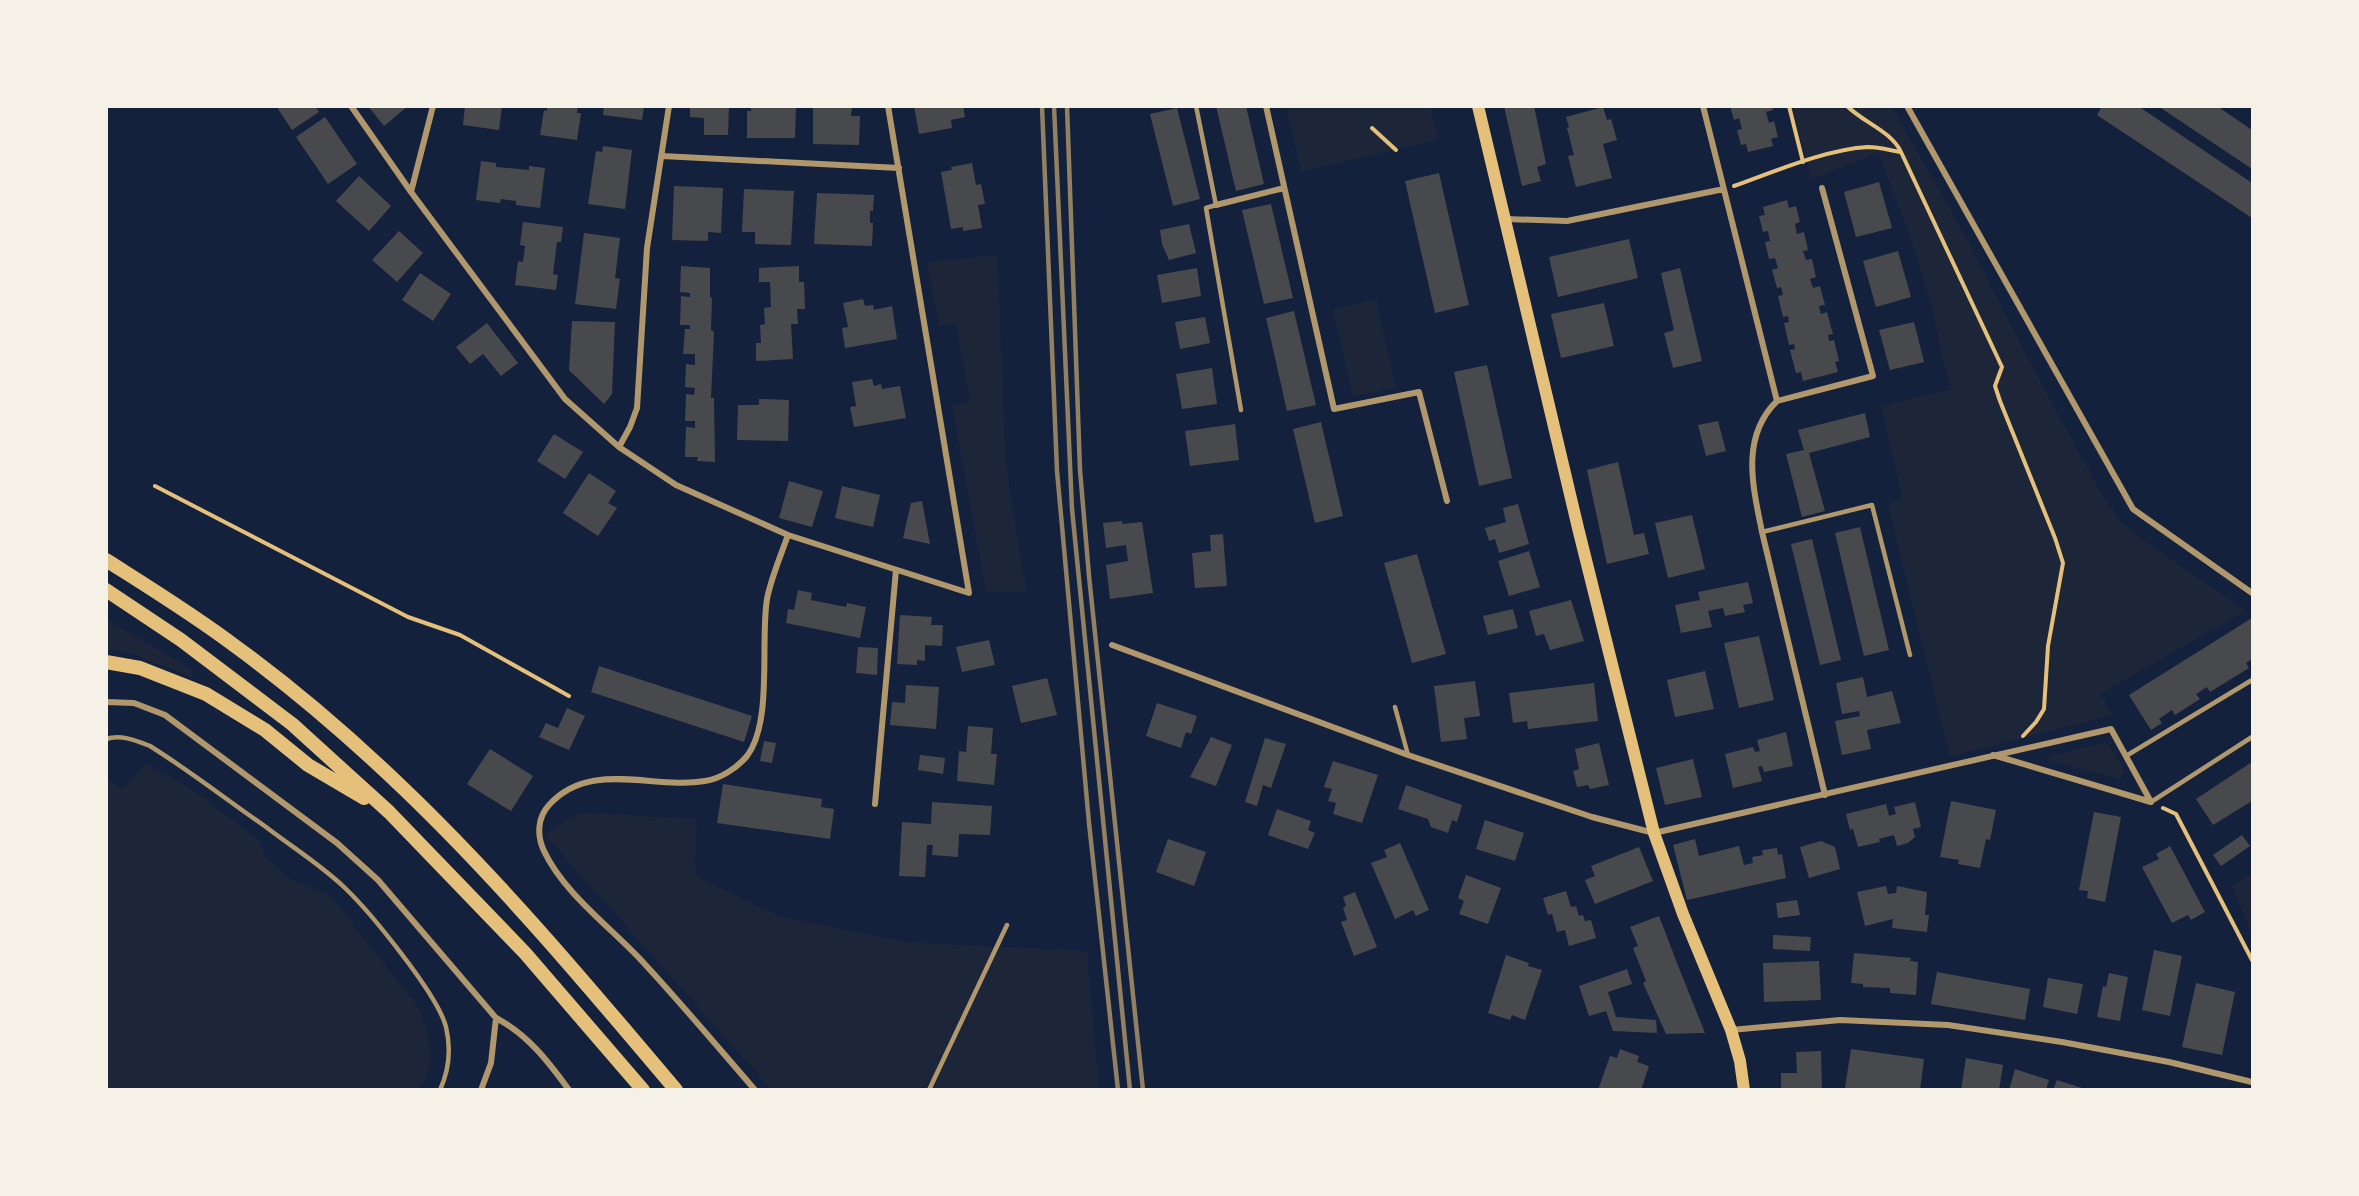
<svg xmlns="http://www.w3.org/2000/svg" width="2359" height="1196" font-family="Poppins,sans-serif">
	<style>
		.green { fill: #1d2539 }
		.building { fill: #48494c }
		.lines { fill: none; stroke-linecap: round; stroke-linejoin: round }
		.path { stroke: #e5c07b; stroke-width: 4 }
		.service { stroke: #b1986c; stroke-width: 4.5 }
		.minor { stroke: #b1986c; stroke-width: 6 }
		.secondary { stroke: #e5c07b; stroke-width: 12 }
		.trunk { stroke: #e5c07b; stroke-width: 14 }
		.rail { stroke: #918062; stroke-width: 4.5 }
	</style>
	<rect width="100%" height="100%" fill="#14213d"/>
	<path class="green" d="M1286 107H1430L1438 140 1301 172Z
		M1792 107H1892L1964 234 2031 364 2103 497 2121 522 2145 541 2246 611 2100 694 2112 715 1950 757 1888 504 1902 497 1881 406 1950 389 1931 305 1911 238 1878 152 1812 180Z
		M997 255 1006 465 1026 592H986L952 405 970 402 956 323 939 326 927 262Z
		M1376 300 1396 388 1353 397 1333 309Z
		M106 619 193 670 192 677 132 654 107 649Z
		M2104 743 2109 744 2125 772 2120 779 2051 761 2048 756Z
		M145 763 188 787 259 840 265 857 292 880 330 895 419 1008 427 1032 431 1060 424 1082 419 1089H107V778L123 789Z
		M596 813 697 819 695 876 779 916 906 942 1087 951 1099 1089H771L545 835 577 814Z
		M2252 874V935L2232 886Z"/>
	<path class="building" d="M281 106H315L319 112 292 130 278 109Z
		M368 106H408L384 126Z
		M465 106H502L499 130 463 125Z
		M547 106H578L577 113H581L577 140 540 135 544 110 547 111Z
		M604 106H644L642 120 603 115Z
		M690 106H729L728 135H704V118L690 117Z
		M751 106H796L795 138H747V111H751Z
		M813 106H852L851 116H860L859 145 813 144Z
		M914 106H963L965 117 951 120 952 128 919 134Z
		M1216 106H1246L1264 184 1236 191Z
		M1504 106H1534L1546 164 1537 167 1541 181 1522 186Z
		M1730 106H1772L1773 110 1766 112 1769 123 1774 121 1778 137 1771 139 1773 146 1748 152 1746 144 1741 145 1737 130 1742 129 1739 118 1734 120Z
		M2102 106H2138L2252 183V218L2097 115Z
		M2158 106H2217L2252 130V169Z
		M1603 107 1607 120 1611 119 1617 140 1603 144 1612 178 1576 187 1568 156 1574 155 1567 128 1569 127 1566 117Z
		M1177 108 1200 199 1173 206 1150 114Z
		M325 117 357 164 328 184 296 137Z
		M603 146 632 150 625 209 588 204 596 151 602 152Z
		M481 161 496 163V167L529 170V166L545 168 540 208 516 205V201L501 199 500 203 476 200Z
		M972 163 976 185 981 184 985 204 978 205 982 228 963 231V227L951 229 941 172 952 170 951 167Z
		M1439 173 1469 305 1435 313 1405 181Z
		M359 176 391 206 369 231 336 201Z
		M1879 182 1892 228 1856 237 1844 192Z
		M674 186 723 188 721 233 708 232V241L672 240Z
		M744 189 794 191 791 245 755 244V232H742Z
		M817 193 874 195 873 211H870V223H873L872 246 814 244Z
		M1787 200 1789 208 1796 206 1800 222 1795 224 1797 234 1804 232 1808 250 1803 251 1806 260 1812 259 1816 277 1810 279 1813 288 1820 286 1825 305 1819 306 1821 314 1827 312 1833 334 1828 335 1829 341 1834 340 1839 361 1835 362 1838 372 1803 381 1801 372 1796 373 1790 350 1795 349 1794 344 1789 345 1784 323 1789 322 1788 316 1783 317 1778 296 1783 295 1781 287 1777 288 1772 270 1778 268 1775 258 1769 259 1765 242 1770 241 1768 231 1763 232 1759 216 1765 215 1763 207Z
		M1271 204 1293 298 1264 304 1242 210Z
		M523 222 563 227 561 242H557L553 274 558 275 556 290 515 285 518 261 523 262 525 246 520 245Z
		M1189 224 1196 253 1169 260 1162 244 1160 230Z
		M399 231 423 253 397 282 372 260Z
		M584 233 620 238 615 278 620 279 616 309 575 304Z
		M1629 239 1638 278 1558 297 1549 257Z
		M1898 251 1911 297 1876 307 1863 261Z
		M681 266 710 268V297L712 298 711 330 714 332 711 398H714L715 462 697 461 698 457H685L686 427 695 428V421H685L686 394 694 395 695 388 685 387 686 364 695 365V354H683L685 329H690V325H680L681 296 690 297V293L680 292Z
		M799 266V282H804L805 309H797L798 324H791L793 359 756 361V343H761L760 325 765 324 764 308 771 307 770 282H759V268Z
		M1197 268 1201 296 1162 303 1157 275Z
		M1680 268 1702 361 1673 368 1664 333 1674 330 1661 273Z
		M420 273 451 294 433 321 402 300Z
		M863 299 865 306 873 305 874 310 892 306 897 339 845 348 842 328 848 327 843 303Z
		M1604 303 1614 346 1561 358 1551 314Z
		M1294 311 1316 405 1287 411 1266 318Z
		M1205 317 1210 343 1180 349 1175 322Z
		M572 321 615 322 612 394 604 404 569 370Z
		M1914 322 1924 362 1890 370 1879 330Z
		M487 323 518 363 501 376 483 354 470 364 456 347Z
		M1487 365 1512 478 1479 486 1454 372Z
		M1212 368 1217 404 1182 409 1176 374Z
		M872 379 874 386 881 384 882 389 900 386 906 418 854 427 850 407 856 406 852 382Z
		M759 399 789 400 788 441 737 440 738 405H759Z
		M1865 413 1870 437 1809 453 1825 511 1802 517 1786 454 1804 450 1798 430Z
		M1718 421 1726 451 1706 456 1698 425Z
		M1321 422 1343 516 1315 523 1293 429Z
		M1235 424 1239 460 1190 466 1185 431Z
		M554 434 583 452 565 479 537 461Z
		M1618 462 1634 535 1644 533 1649 554 1607 564 1587 470Z
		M589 473 616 491 608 503 617 508 598 536 563 513Z
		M789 481 823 491 812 527 779 518Z
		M842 486 880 495 873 527 835 518Z
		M922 501 930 544 903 538 911 503Z
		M1518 504 1529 544 1499 553 1495 539 1489 541 1485 528 1506 522 1503 508Z
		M1692 515 1705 569 1668 578 1655 523Z
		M1122 521V524L1142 522 1153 593 1110 599 1106 565 1128 561 1126 545 1106 548 1103 523Z
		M1860 527 1889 650 1864 656 1835 533Z
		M1223 534 1227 586 1195 588 1192 553 1211 551 1210 535Z
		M1812 539 1841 660 1820 665 1791 544Z
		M1529 551 1540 587 1509 596 1498 561Z
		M1417 554 1446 654 1412 663 1384 563Z
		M1748 582 1753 603 1743 605 1745 612 1725 616 1723 608 1708 611 1712 627 1681 633 1675 605 1700 600 1698 592Z
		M798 590 812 593 811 600 846 607 847 603 866 607 860 638 786 623 788 609 794 610Z
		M1571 600 1584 641 1550 650 1544 634 1536 636 1529 611Z
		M1513 609 1518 628 1488 635 1483 616Z
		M900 615 932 617 931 625H943L942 646 925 645V661L917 660V665L897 664Z
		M2252 618V659L2246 663 2249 668 2210 692 2207 687 2196 694 2200 699 2175 715 2172 710 2159 719 2162 723 2151 730 2129 695Z
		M1759 636 1774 700 1739 708 1724 643Z
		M989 640 995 665 962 672 956 647Z
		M858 647 878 648 877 675 856 673Z
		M599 666 752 716 744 742 591 692Z
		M1705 671 1714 709 1675 717 1667 680Z
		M1863 677 1867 697 1892 691 1901 723 1867 730 1871 749 1842 755 1835 721 1860 716 1859 711 1842 714 1836 683Z
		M1047 678 1057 715 1021 723 1012 686Z
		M1475 681 1480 716 1464 718 1467 739 1441 742 1434 686Z
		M1594 683 1598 721 1528 729 1527 721 1513 723 1509 693Z
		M906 685 939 687 936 729 890 725 892 702 905 703Z
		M1157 703 1197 716 1191 734 1186 732 1181 748 1146 736Z
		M567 708 585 716 569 750 539 737 546 723 558 728Z
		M968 726 993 728 991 754H997L994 785 957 781 959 751 966 752Z
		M1786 732 1793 766 1764 772 1762 766 1758 767 1762 781 1733 788 1725 754 1753 747 1755 752 1760 751 1757 740Z
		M1211 737 1232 745 1216 786 1190 777Z
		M1265 738 1286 744 1271 788 1263 785 1257 806 1245 802Z
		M764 741 776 743 772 763 760 761Z
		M1599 743 1609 785 1590 789 1588 785 1577 787 1573 771 1579 769 1575 749Z
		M490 749 533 776 511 811 467 784Z
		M920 755 945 758 943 774 918 770Z
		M1693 759 1702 797 1665 805 1656 768Z
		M1333 761 1378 775 1362 823 1333 814 1336 803 1328 801 1332 789 1324 787Z
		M2252 762V801L2213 825 2196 799Z
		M723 784 822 799 821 807 834 809 830 839 717 823Z
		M1406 785 1462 805 1457 822 1452 820 1448 833 1431 827 1428 819 1398 809Z
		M1951 801 1996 810 1990 840 1986 839 1980 868 1958 864 1959 860 1940 857Z
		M932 802 992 806 990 835 959 834 958 857 932 855 933 845H927L925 877 899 876 902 822 931 824Z
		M1915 802 1921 827 1913 829 1915 837 1908 843 1897 846 1894 835 1879 839 1880 842 1858 847 1853 829 1850 830 1846 814 1886 804 1889 816 1896 814 1894 807Z
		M1277 809 1311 821 1308 830 1315 833 1308 849 1268 835Z
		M2094 812 2121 817 2105 902 2087 898 2088 891 2079 890Z
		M1485 820 1524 833 1515 861 1476 849Z
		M2242 835 2250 846 2221 866 2213 855Z
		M1168 839 1206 852 1194 886 1156 872Z
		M1695 839 1699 856 1739 846 1744 865 1753 863 1752 857 1763 855 1762 850 1777 848 1778 855 1782 854 1786 878 1687 900 1673 845Z
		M1821 841 1835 847 1840 869 1809 878 1800 847Z
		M1400 843 1429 910 1416 916 1413 910 1395 919 1371 863 1387 857 1384 850Z
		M2170 846 2205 912 2191 920 2188 915 2172 923 2142 867 2159 859 2156 854Z
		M1639 847 1653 881 1595 904 1585 880 1595 876 1591 866Z
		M1466 875 1501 888 1488 924 1459 914 1464 901 1458 898Z
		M1886 886 1888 894 1896 893 1897 886 1927 892 1925 915H1929L1927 932 1892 928 1893 919 1865 926 1857 892Z
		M1566 891 1571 907 1576 906 1579 916 1583 915 1585 921 1591 920 1596 938 1569 946 1565 930 1557 932 1552 914 1548 915 1543 898Z
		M1355 892 1377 947 1354 956 1341 922 1347 920 1343 908 1346 906 1343 897Z
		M1797 900 1800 915 1778 918 1776 903Z
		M1659 916 1679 968 1705 1033 1666 1034 1643 983 1646 981 1633 948 1638 946 1630 927Z
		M1773 935 1811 937 1810 951 1773 949Z
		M2154 950 2182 956 2170 1016 2142 1010Z
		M1854 953 1911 958 1910 961 1918 962 1916 995 1890 993V988L1863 987V984L1851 983Z
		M1506 955 1529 963 1528 966 1542 970 1525 1020 1512 1015 1510 1020 1488 1013Z
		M1819 961 1821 1000 1764 1002 1763 963Z
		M1627 969 1632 984 1608 992 1616 1017 1656 1020 1657 1033 1613 1031 1606 1011 1589 1016 1579 986Z
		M1937 972 2030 989 2025 1020 1931 1004Z
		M2109 973 2128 977 2120 1021 2097 1017 2103 986 2106 987Z
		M2048 978 2083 984 2077 1014 2043 1007Z
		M2196 983 2235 992 2222 1055 2182 1047Z
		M1620 1049 1639 1056 1637 1062 1649 1066 1641 1090H1598L1610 1056 1617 1058Z
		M1851 1049 1924 1059 1920 1090 1845 1088Z
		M1821 1051 1822 1090H1781V1073H1797L1796 1052Z
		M1966 1058 2003 1065 1999 1090H1961Z
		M2015 1069 2049 1080 2046 1090H2009Z
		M2057 1080 2085 1089V1090H2053Z"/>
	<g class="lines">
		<path class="path" d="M1789 106 1803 162
			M1847 106C1864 123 1891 131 1901 152L2002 367 1995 386 2000 401 2055 538 2063 563 2048 646 2044 709 2036 722 2023 736
			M1372 128 1396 150
			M1734 186C1773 172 1827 149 1868 147 1879 147 1889 150 1900 152
			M155 486 408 617 460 635 569 696
			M2163 808 2176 814 2252 960"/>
		<path class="service" d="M1196 106 1216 205 1206 208 1241 410
			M1762 532 1872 505 1910 655
			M1395 707 1408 755
			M106 739C121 734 137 741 150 746 190 771 227 800 266 827 292 847 321 865 345 888 371 913 438 995 446 1027 451 1048 449 1070 440 1090
			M2126 756 2252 680
			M2151 802 2252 737
			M929 1090 1007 925"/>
		<path class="minor" d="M351 106 411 192 565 399 619 447 676 485 788 535 969 593 888 106
			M1266 106 1334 409 1419 392 1447 501
			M1703 106 1777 401
			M1907 106 2133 509 2252 593
			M662 156 899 168
			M411 192 433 106
			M1216 205 1284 188
			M1506 219 1567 221 1724 189
			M1777 401C1740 437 1753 487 1762 532L1825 795
			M1777 401 1873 376 1822 188
			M619 447 630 427 637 408 647 248 669 106
			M1112 645 1408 755 1592 817 1654 833 2111 729 2151 802 1993 755
			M106 702 134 703 165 715 337 843 378 880 496 1018C527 1034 548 1061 569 1090
			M875 804 896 570
			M1731 1030 1840 1020 1948 1025 2062 1042 2169 1062 2252 1082
			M481 1090 491 1063 496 1018
			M755 1090C717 1046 680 1002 641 960 610 927 563 892 544 851 537 836 537 818 549 805 590 759 654 790 705 781 720 779 737 768 747 756 773 722 760 641 767 599 771 578 781 555 788 535"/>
		<path class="secondary" d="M1478 106 1578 528 1654 833 1683 914 1731 1030 1740 1061 1744 1090"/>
		<path class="trunk" d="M106 560C150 588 194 615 235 646 294 689 352 739 405 790 501 882 590 988 676 1090
			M106 590 181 640 292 724 389 812 525 953 643 1090
			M106 662 140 668 206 694 265 730 308 765 364 798"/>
		<path class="rail" d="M1042 106 1057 471 1089 823 1118 1090
			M1054 106 1072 509 1130 1090
			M1067 106 1080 470 1089 576 1143 1090"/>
	</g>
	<rect width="2359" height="1196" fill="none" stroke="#f6f1e7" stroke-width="216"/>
</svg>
